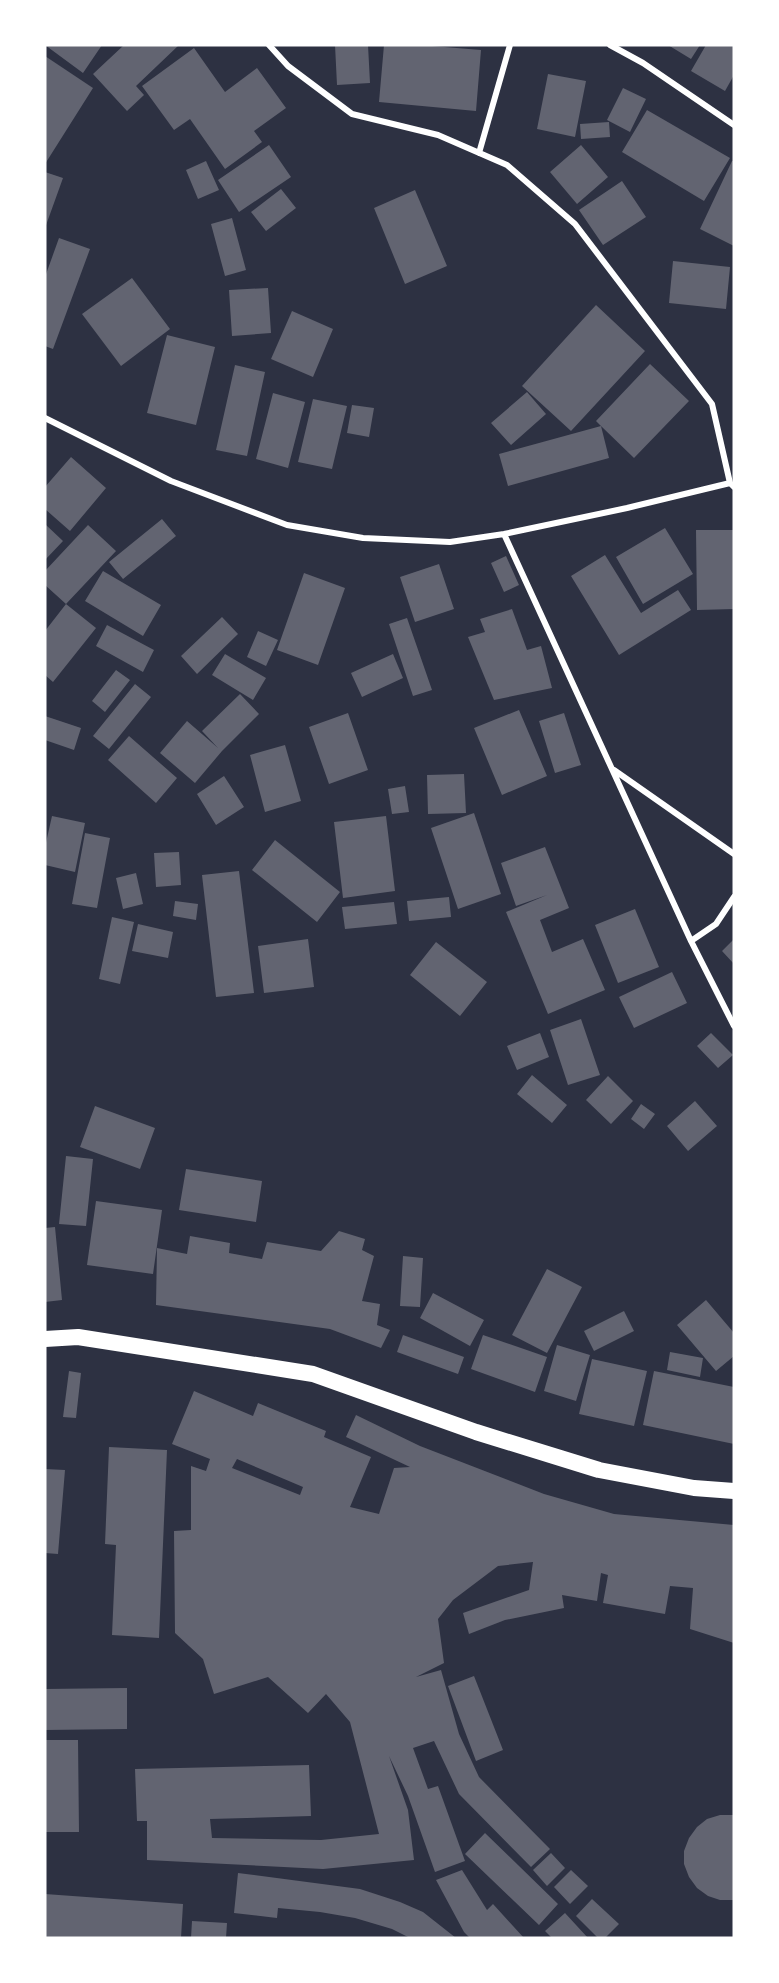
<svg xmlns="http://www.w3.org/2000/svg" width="779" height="1983" font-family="Karla,sans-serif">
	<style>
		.building { fill: #626471; fill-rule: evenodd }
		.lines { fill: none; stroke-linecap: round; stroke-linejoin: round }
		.minor { stroke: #fff; stroke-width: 6 }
		.trunk { stroke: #fff; stroke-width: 16 }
	</style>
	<rect width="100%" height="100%" fill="#2d3142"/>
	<path class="building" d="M45 45H102L83 73Z
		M124 45H179L136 86 144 95 127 111 93 74Z
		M335 45H368L370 83 337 85Z
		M384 45H420L481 50 476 111 379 102Z
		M668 45H700L691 59Z
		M706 45H734V75L725 91 691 71Z
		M194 48 225 92 257 68 286 108 254 131 262 142 225 169 190 119 174 130 142 86Z
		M45 56 93 88 45 164Z
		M548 74 586 81 575 137 537 129Z
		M623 88 646 99 630 132 607 120Z
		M647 110 730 158 704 201 622 152Z
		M609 122 610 137 581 139 580 124Z
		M269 145 291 177 239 212 218 180Z
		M581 145 608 177 577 204 550 172Z
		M206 161 219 190 198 199 186 170Z
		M732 161H734V246L700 229Z
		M45 172 63 178 45 228Z
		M622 181 646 217 603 245 579 210Z
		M281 189 296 208 266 231 251 212Z
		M415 190 447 266 405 284 374 208Z
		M232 218 246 270 225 276 211 224Z
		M59 238 90 249 53 349 45 346V277Z
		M673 261 730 267 726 309 669 303Z
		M132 278 170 329 121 366 82 314Z
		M268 288 271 333 232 336 229 290Z
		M596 305 645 351 571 431 522 386Z
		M292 311 333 329 313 377 271 359Z
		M167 335 215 347 196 425 147 413Z
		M650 364 689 401 634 458 601 426 609 458 508 486 499 454 601 426 596 421Z
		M235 365 265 372 247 456 216 450Z
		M527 392 546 414 511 445 491 423Z
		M273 393 305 402 288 468 256 459Z
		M313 399 347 406 332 469 298 462Z
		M352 405 374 408 369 437 347 433Z
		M71 457 106 488 70 531 45 509V487Z
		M162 519 176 536 123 579 109 562Z
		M45 524 63 541 45 560Z
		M88 525 116 551 66 604 45 585V571Z
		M665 528 693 574 643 604 616 557Z
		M696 530H734V609L697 610Z
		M605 555 641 613 678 590 691 610 619 655 571 576Z
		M506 556 519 585 504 592 491 563Z
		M439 564 454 609 415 622 400 577Z
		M103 571 161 605 143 636 85 601Z
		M304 573 345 588 318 665 277 650Z
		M66 604 96 628 53 682 45 675V631Z
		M512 609 527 650 541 646 552 688 494 700 468 637 485 632 480 619Z
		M222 617 238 634 197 674 181 656Z
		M407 618 432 690 413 696 389 624Z
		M107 625 154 650 143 672 96 646Z
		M258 631 278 640 266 666 247 657Z
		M225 654 266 678 253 700 212 675Z
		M393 654 403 678 362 697 351 673Z
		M116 670 130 680 105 712 92 701Z
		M135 684 151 697 109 749 93 736Z
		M240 694 259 714 222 751 195 783 160 753 187 721 218 748 202 731Z
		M519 710 547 776 502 795 474 728Z
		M348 713 368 770 329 784 309 727Z
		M564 713 581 765 555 773 539 721Z
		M45 716 81 728 74 750 45 740Z
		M129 736 177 778 156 803 108 760Z
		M285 745 301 801 265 812 250 755Z
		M464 774 466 813 428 814 427 775Z
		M224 776 244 807 216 825 197 794Z
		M405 786 409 812 392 814 388 789Z
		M474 813 501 894 458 909 431 828Z
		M52 816 85 823 75 872 45 865V847Z
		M386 816 395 891 343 898 334 822Z
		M85 833 110 838 97 908 72 904Z
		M275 840 340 892 317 922 252 870Z
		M545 847 569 908 540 920 552 952 583 939 605 990 548 1014 506 912 547 895 516 906 501 863Z
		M179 852 181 885 156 887 154 853Z
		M239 871 254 993 216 997 202 875Z
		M136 873 143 904 123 909 116 878Z
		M449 897 451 917 409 921 407 901Z
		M175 901 198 904 196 920 173 916Z
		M394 902 397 924 345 929 342 907Z
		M635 909 659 967 618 983 595 925Z
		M112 917 134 922 120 984 99 979Z
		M138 924 173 932 168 958 132 951Z
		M308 939 314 987 264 993 258 946Z
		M734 939V964L722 951Z
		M436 942 487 982 460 1016 410 975Z
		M672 972 687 1003 634 1028 619 997Z
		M581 1019 600 1075 568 1085 550 1030Z
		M540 1033 549 1057 517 1070 507 1046Z
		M711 1033 733 1055 718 1068 697 1046Z
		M532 1075 567 1105 552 1123 517 1094Z
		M608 1076 633 1101 611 1124 586 1100Z
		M695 1101 717 1126 688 1151 667 1126Z
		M641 1104 655 1114 644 1129 631 1119Z
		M95 1106 155 1128 140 1169 80 1147Z
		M66 1156 93 1159 86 1226 59 1224Z
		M186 1169 262 1181 256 1222 179 1210Z
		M96 1201 162 1210 153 1274 87 1265Z
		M55 1227 62 1300 45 1302V1228Z
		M339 1231 365 1239 362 1250 374 1256 362 1301 380 1304 377 1325 390 1330 381 1348 330 1329 156 1305 157 1248 187 1254 190 1236 230 1243 229 1253 262 1259 267 1242 321 1251Z
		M403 1256 423 1258 420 1307 400 1306Z
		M547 1269 582 1287 547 1353 512 1335Z
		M433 1293 484 1320 470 1346 420 1318Z
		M706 1300 734 1333V1356L716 1371 677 1325Z
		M624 1311 634 1331 594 1351 584 1331Z
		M403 1335 464 1357 458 1374 397 1352Z
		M483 1335 547 1357 535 1392 471 1369Z
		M557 1345 590 1355 576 1401 544 1391Z
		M670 1352 703 1358 700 1377 667 1370Z
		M592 1359 647 1371 634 1426 579 1414Z
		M69 1371 81 1373 76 1418 63 1417Z
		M654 1371 734 1387V1444L643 1425Z
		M194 1391 253 1416 258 1403 326 1431 324 1437 371 1457 350 1507 379 1514 394 1468 410 1467 346 1437 356 1415 420 1446 544 1494 614 1514 734 1525V1643L690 1629 693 1588 670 1586 665 1614 603 1603 608 1575 601 1573 597 1601 562 1595 564 1608 505 1620 469 1634 463 1613 529 1590 533 1562 498 1566 453 1600 438 1619 444 1663 416 1677 441 1670 459 1734 479 1777 550 1849 531 1867 459 1794 434 1741 413 1748 428 1789 438 1786 465 1861 435 1872 408 1796 389 1756 408 1810 414 1860 323 1869 147 1860V1821H137L135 1769 309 1765 311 1816 210 1819 212 1838 321 1840 379 1834 350 1722 326 1694 308 1713 268 1677 214 1694 203 1659 175 1633 174 1531 191 1530V1466L206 1471 210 1459 172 1444ZM237 1459 303 1487 300 1495 232 1468Z
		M109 1447 167 1450 159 1638 112 1635 116 1545 105 1544Z
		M45 1469 65 1470 58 1554 45 1553Z
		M474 1676 503 1750 476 1761 448 1686Z
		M127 1688V1729L45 1730V1689Z
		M45 1740H78L79 1832H45Z
		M720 1815H734V1900H720L708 1896 697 1888 689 1877 684 1864V1851L689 1838 697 1827 707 1819Z
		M485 1833 558 1904 539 1925 465 1854Z
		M551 1853 565 1868 547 1886 533 1870Z
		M462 1870 487 1910 493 1904 524 1938H470L464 1932 436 1880Z
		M571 1870 588 1886 570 1904 554 1887Z
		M238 1873 360 1889 400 1902 423 1912 456 1938H410L392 1929 355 1918 320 1912 278 1908 277 1918 234 1913Z
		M45 1894 183 1904 181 1938H45Z
		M592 1899 619 1924 605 1938H598L576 1916Z
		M565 1913 588 1938H552L545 1931Z
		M192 1921 227 1923 226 1938H191Z"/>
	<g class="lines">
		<path class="minor" d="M269 45 288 66 352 114 438 135 507 165 575 224 712 404 730 483 734 487
			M610 45 643 63 734 125
			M479 153 510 45
			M45 418 171 481 287 525 363 538 450 542 504 534 627 508 730 483
			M504 534 691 941 734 1026
			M614 770 734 854
			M691 941 716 924 734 897"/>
		<path class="trunk" d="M45 1339 78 1337 313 1374 476 1432 599 1470 694 1488 734 1491"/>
	</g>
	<rect width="779" height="1983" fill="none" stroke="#ffffff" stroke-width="93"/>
</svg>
